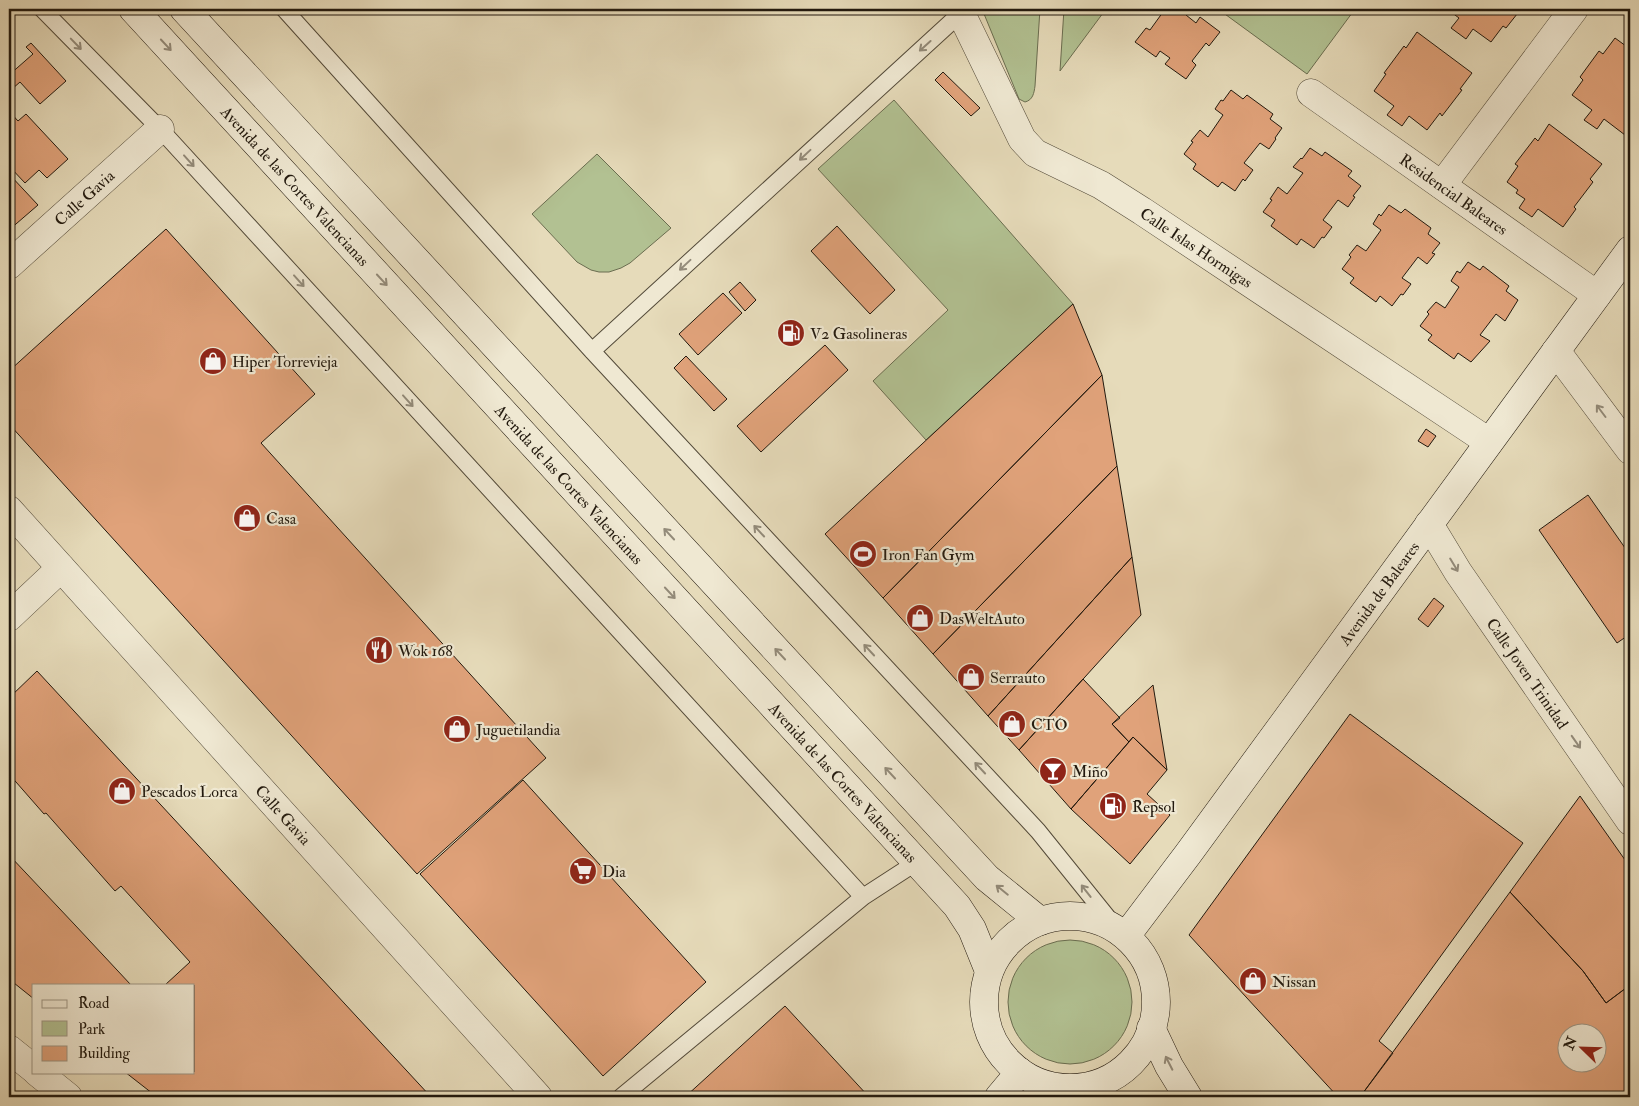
<svg xmlns="http://www.w3.org/2000/svg" width="1639" height="1106" font-family="'IM FELL Double Pica',serif">
	<style>
		.green { fill: #b2c192; stroke: #6a6d50 }
		.building { fill: #e0a27a; stroke: #22190e; fill-rule: evenodd }
		.lines { fill: none; stroke-linecap: round; stroke-linejoin: round }
		.service-casing { stroke: #534a39; stroke-width: 18 }
		.minor-casing { stroke: #534a39; stroke-width: 29 }
		.secondary-casing { stroke: #22190e; stroke-width: 29 }
		.service { stroke: #efe8d2; stroke-width: 16 }
		.minor { stroke: #efe8d2; stroke-width: 28 }
		.secondary { stroke: #efe8d2; stroke-width: 28 }
		.oneway { stroke: #938b7a }
		.labels { text-anchor: middle; stroke-width: 4.5; stroke-linejoin: round; paint-order: stroke }
		.street-label { font-size: 16px; fill: #22190e; stroke: #efe8d2 }
		.poi-label { font-size: 16px; fill: #22190e; stroke: #efe8d2; text-anchor: start }
	</style>
	<rect width="100%" height="100%" fill="#e6dbba"/>
	<filter id="stains"><feTurbulence type="fractalNoise" baseFrequency=".004" numOctaves="4"/><feColorMatrix values="0 0 0 0 .2 0 0 0 0 .09 0 0 0 0 .02 0 0 0 .5 -.17"/></filter>
	<radialGradient id="worn" r=".72"><stop offset=".6" stop-color="#630" stop-opacity="0"/><stop offset="1" stop-color="#630" stop-opacity=".3"/></radialGradient>
	<path class="green" d="M982 9H1040L1035 86C1034 93 1033 100 1025 102L1019 99Z
		M1064 9H1106L1060 71Z
		M1218 9H1355L1307 74Z
		M894 100 1073 304 926 440 873 381 948 310 818 169Z
		M597 154 671 228 630 263 621 268 609 272H599L591 270 577 262 532 214Z
		M1008 1002a62 62 0 1 1 124 0a62 62 0 1 1-124 0Z"/>
	<path class="building" d="M1159 9H1188L1190 10 1186 15 1196 23 1200 17 1220 32 1209 46 1206 43 1192 61 1196 65 1186 79 1165 64 1170 58 1160 51 1156 57 1135 42 1146 28 1150 30 1163 12Z
		M1447 9H1521L1506 28 1503 26 1491 42 1473 29 1466 39 1451 28 1459 18Z
		M1417 32 1472 73 1460 89 1462 90 1442 116 1440 113 1427 130 1409 116 1402 126 1387 115 1394 106 1374 91 1386 74 1384 73 1404 46 1406 48Z
		M1615 38 1630 49V127L1625 135 1604 119 1597 129 1584 120 1592 110 1572 95 1583 80 1580 77 1599 51 1603 54Z
		M31 43 66 81 40 104 20 82 12 89 9 86V75L33 54 26 47Z
		M943 72 980 108 971 116 935 80Z
		M1231 90 1243 99 1247 95 1273 114 1270 119 1282 128 1275 138 1276 139 1269 149 1260 143 1244 163 1253 170 1245 181 1243 179 1235 191 1222 182 1218 187 1193 169 1196 164 1184 154 1193 142 1191 141 1200 130 1208 137 1223 115 1215 109 1221 100 1223 101Z
		M9 111 18 121 26 114 68 159 47 178 39 170 25 183 9 166Z
		M1549 124 1602 164 1590 179 1593 182 1574 207 1576 209 1563 227 1538 209 1532 217 1519 208 1525 199 1516 193 1518 190 1507 182 1518 166 1515 164 1535 138 1538 141Z
		M1310 148 1322 156 1325 152 1352 171 1348 176 1361 186 1353 196 1355 197 1348 207 1338 200 1323 220 1332 227 1324 238 1322 237 1314 248 1301 239 1297 245 1271 226 1275 220 1263 212 1272 200 1270 199 1278 187 1287 194 1303 173 1293 167 1301 158 1302 159Z
		M9 174 38 205 9 230Z
		M1389 205 1401 213 1405 209 1431 228 1428 234 1440 243 1432 253 1435 254 1427 264 1418 257 1402 278 1411 284 1403 295 1401 294 1392 306 1380 296 1376 302 1350 283 1354 278 1342 269 1351 257 1349 255 1357 245 1366 251 1381 230 1373 224 1379 214 1381 216Z
		M837 226 895 290 870 314 811 251Z
		M166 229 315 394 261 443 546 758 417 874 9 424V371Z
		M1468 262 1480 270 1483 266 1509 286 1506 291 1518 300 1505 321 1496 314 1480 335 1490 341 1471 362 1458 353 1454 359 1428 340 1432 335 1420 326 1429 314 1427 312 1436 302 1445 308 1459 287 1451 281 1457 271 1460 273Z
		M740 282 756 300 745 311 729 292Z
		M723 293 742 313 698 355 679 334Z
		M1073 304 1102 375 883 598 825 534Z
		M825 345 848 370 761 452 737 426Z
		M686 356 727 399 714 411 674 368Z
		M1102 375 1117 466 933 654 883 598Z
		M1426 429 1436 436 1428 447 1418 441Z
		M1117 466 1132 557 988 716 933 654Z
		M1588 495 1630 555V634L1617 643 1539 530Z
		M1132 557 1141 615 1019 750 988 716Z
		M1434 598 1444 606 1428 627 1418 619Z
		M37 671 431 1097H157L125 1072H194V985H165L190 962 121 886 115 891 46 813 44 814 9 774V698Z
		M1083 679 1120 718 1112 724 1129 742 1071 809 1019 750Z
		M1153 685 1167 770 1133 737 1129 742 1112 724Z
		M1350 714 1523 843 1379 1041 1393 1053 1360 1097H1338L1189 935Z
		M1133 737 1167 770 1147 794 1170 815 1130 864 1071 809Z
		M523 780 706 982 603 1076 420 874Z
		M1580 796 1630 867V985L1606 1003 1583 971 1510 892Z
		M9 855 75 925 131 985H34V999L9 979Z
		M1510 892 1583 971 1606 1003 1630 985V1097H1360ZM1566 1034H1596V1064H1566Z
		M785 1006 869 1097H685Z"/>
	<g class="lines">
		<g class="service-casing">
			<path id="service" d="M42 9 160 129 863 897 917 862
				M284 9 592 351 1038 831 1117 929
				M592 351 961 13
				M621 1097 863 897"/>
		</g>
		<g class="minor-casing">
			<g id="minor">
				<path id="s1" d="M959 9 1022 139 1035 153 1101 185 1142 211 1489 442"/>
				<path id="s2" d="M1311 93 1597 295"/>
				<path d="M1442 185 1574 9"/>
				<path id="s3" d="M9 265 160 129"/>
				<path d="M1556 351 1630 450"/>
				<path id="s4" d="M9 510 538 1097"/>
				<path id="s5" d="M1429 524 1458 572 1630 821"/>
				<path d="M9 617 61 568"/>
				<path d="M9 1049 34 1069"/>
				<path d="M37 1072 68 1097"/>
			</g>
		</g>
		<g class="secondary-casing">
			<g id="secondary">
				<path id="s6" d="M133 9 957 906 972 929 989 971"/>
				<path d="M184 9 987 878 1040 921"/>
				<circle cx="1070" cy="1002" r="86"/>
				<path id="s7" d="M1126 936 1188 854 1630 250"/>
				<path d="M1151 1028 1169 1066 1188 1097"/>
				<path d="M999 1097 1020 1072"/>
			</g>
		</g>
		<use href="#service" class="service"/>
		<use href="#minor" class="minor"/>
		<use href="#secondary" class="secondary"/>
	</g>
	<defs><path id="oneway-shaft" d="M-6 0H5M1.5-3L5.5 0L1.5 3" fill="none" stroke-width="1.6" stroke-linecap="round" stroke-linejoin="round" transform="scale(1.25)"/></defs>
	<g class="oneway">
		<use href="#oneway-shaft" transform="translate(76 44) rotate(46)"/>
		<use href="#oneway-shaft" transform="translate(166 45) rotate(47)"/>
		<use href="#oneway-shaft" transform="translate(925 46) rotate(138)"/>
		<use href="#oneway-shaft" transform="translate(805 155) rotate(137)"/>
		<use href="#oneway-shaft" transform="translate(189 161) rotate(48)"/>
		<use href="#oneway-shaft" transform="translate(685 265) rotate(137)"/>
		<use href="#oneway-shaft" transform="translate(382 280) rotate(47)"/>
		<use href="#oneway-shaft" transform="translate(299 281) rotate(48)"/>
		<use href="#oneway-shaft" transform="translate(408 401) rotate(48)"/>
		<use href="#oneway-shaft" transform="translate(1601 411) rotate(-127)"/>
		<use href="#oneway-shaft" transform="translate(759 531) rotate(-133)"/>
		<use href="#oneway-shaft" transform="translate(669 534) rotate(-133)"/>
		<use href="#oneway-shaft" transform="translate(1454 565) rotate(59)"/>
		<use href="#oneway-shaft" transform="translate(670 593) rotate(47)"/>
		<use href="#oneway-shaft" transform="translate(869 650) rotate(-133)"/>
		<use href="#oneway-shaft" transform="translate(780 654) rotate(-133)"/>
		<use href="#oneway-shaft" transform="translate(1576 742) rotate(55)"/>
		<use href="#oneway-shaft" transform="translate(980 768) rotate(-133)"/>
		<use href="#oneway-shaft" transform="translate(890 773) rotate(-133)"/>
		<use href="#oneway-shaft" transform="translate(1002 890) rotate(-141)"/>
		<use href="#oneway-shaft" transform="translate(1086 891) rotate(-128)"/>
		<use href="#oneway-shaft" transform="translate(1169 1063) rotate(-117)"/>
	</g>
	<defs>
		<g id="fuel-disc" transform="scale(1.4375)"><circle r="9.5" fill="#8f2418" stroke="#efe8d2"/><path d="M-5.5-6h7V0h2V4h1.3V-2.5L3-4.5l.8-.8L6-3V5H2.5V1h-1V6h-7ZM-4.2-4.7v3.2H.2V-4.7Z" fill="#fff"/></g>
		<g id="shop-disc" transform="scale(1.4375)"><circle r="9.5" fill="#8f2418" stroke="#efe8d2"/><path d="M-5-2.5h2.3a2.7 3.5 0 0 1 5.4 0H5L5.5 6h-11ZM-1.5-2.5h3a1.5 2.3 0 0 0-3 0Z" fill="#fff"/></g>
		<g id="stadium-disc" transform="scale(1.4375)"><circle r="9.5" fill="#8f2418" stroke="#efe8d2"/><path d="M0-5a6.5 5 0 1 0 0 10a6.5 5 0 1 0 0-10ZM-3.5-1.8h7v3.6h-7Z" fill="#fff"/></g>
		<g id="restaurant-disc" transform="scale(1.4375)"><circle r="9.5" fill="#8f2418" stroke="#efe8d2"/><path d="M-5-6h1v4h1v-4h1v4h1v-4h1v5L-1.5 .5V6h-2V.5L-5-1ZM5-6V6H3V1.5H1.5Q1.5-4 5-6Z" fill="#fff"/></g>
		<g id="bar-disc" transform="scale(1.4375)"><circle r="9.5" fill="#8f2418" stroke="#efe8d2"/><path d="M-6-5H6L.8 .8V4.5H3.5V6h-7V4.5H-.8V.8Z" fill="#fff"/></g>
		<g id="supermarket-disc" transform="scale(1.4375)"><circle r="9.5" fill="#8f2418" stroke="#efe8d2"/><path d="M-6-5.5h2.5l.6 2H6L4.5 2H-2.5L-4.4-4H-6ZM-1.5 3.2a1.3 1.3 0 1 0 .1 0ZM3 3.2a1.3 1.3 0 1 0 .1 0Z" fill="#fff"/></g>
	</defs>
	<g fill-rule="evenodd">
		<use href="#fuel-disc" x="791" y="333"/>
		<use href="#shop-disc" x="213" y="361"/>
		<use href="#shop-disc" x="247" y="518"/>
		<use href="#stadium-disc" x="863" y="554"/>
		<use href="#shop-disc" x="920" y="618"/>
		<use href="#restaurant-disc" x="379" y="650"/>
		<use href="#shop-disc" x="971" y="677"/>
		<use href="#shop-disc" x="1012" y="724"/>
		<use href="#shop-disc" x="457" y="729"/>
		<use href="#bar-disc" x="1053" y="771"/>
		<use href="#shop-disc" x="122" y="791"/>
		<use href="#fuel-disc" x="1113" y="806"/>
		<use href="#supermarket-disc" x="583" y="871"/>
		<use href="#shop-disc" x="1253" y="981"/>
	</g>
	<g class="labels">
		<g class="street-label">
			<text dy="6" stroke="none"><textPath href="#s6" startOffset="240">Avenida de las Cortes Valencianas</textPath></text>
			<text dy="6" stroke="none"><textPath href="#s2" startOffset="175">Residencial Baleares</textPath></text>
			<text dy="6" stroke="none"><textPath href="#s3" startOffset="101">Calle Gavia</textPath></text>
			<text dy="6" stroke="none"><textPath href="#s1" startOffset="351">Calle Islas Hormigas</textPath></text>
			<text dy="6" stroke="none"><textPath href="#s6" startOffset="645">Avenida de las Cortes Valencianas</textPath></text>
			<text dy="6" stroke="none"><textPath href="#s7" startOffset="426">Avenida de Baleares</textPath></text>
			<text dy="6" stroke="none"><textPath href="#s5" startOffset="179">Calle Joven Trinidad</textPath></text>
			<text dy="6" stroke="none"><textPath href="#s6" startOffset="1050">Avenida de las Cortes Valencianas</textPath></text>
			<text dy="6" stroke="none"><textPath href="#s4" startOffset="410">Calle Gavia</textPath></text>
		</g>
		<g class="poi-label">
			<text x="810" y="339">V2 Gasolineras</text>
			<text x="232" y="367">Hiper Torrevieja</text>
			<text x="266" y="524">Casa</text>
			<text x="882" y="560">Iron Fan Gym</text>
			<text x="939" y="624">DasWeltAuto</text>
			<text x="398" y="656">Wok 168</text>
			<text x="990" y="683">Serrauto</text>
			<text x="1031" y="730">CTO</text>
			<text x="476" y="735">Juguetilandia</text>
			<text x="1072" y="777">Miño</text>
			<text x="141" y="797">Pescados Lorca</text>
			<text x="1132" y="812">Repsol</text>
			<text x="602" y="877">Dia</text>
			<text x="1272" y="987">Nissan</text>
		</g>
	</g>
	<rect width="1639" height="1106" fill="none" stroke="#e6dbba" stroke-width="30"/>
	<rect x="10" y="10" width="1619" height="1086" fill="none" stroke="#22190e" stroke-width="2.5"/>
	<rect x="15" y="15" width="1609" height="1076" fill="none" stroke="#22190e"/>
	<rect x="32" y="984" width="162" height="90" fill="#efe8d2" stroke="#9d9584"/>
	<rect x="42" y="1000" width="25" height="8" fill="#efe8d2" stroke="#9d9584"/>
	<text x="78" y="1008" font-size="15" fill="#22190e">Road</text>
	<rect x="42" y="1021" width="25" height="15" fill="#b2c192" stroke="#9d9584"/>
	<text x="78" y="1034" font-size="15" fill="#22190e">Park</text>
	<rect x="42" y="1046" width="25" height="15" fill="#e0a27a" stroke="#9d9584"/>
	<text x="78" y="1058" font-size="15" fill="#22190e">Building</text>
	<g transform="translate(1582 1048) rotate(293)"><circle r="24" fill="#efe8d2" stroke="#9d9584"/>
	<path d="M0-4L9 19L0 12L-9 19Z" fill="#8f2418"/>
	<text y="-8" font-size="14" font-weight="bold" text-anchor="middle" fill="#22190e">N</text>
	</g>
	<rect width="100%" height="100%" filter="url(#stains)"/>
	<rect width="100%" height="100%" fill="url(#worn)"/>
</svg>
